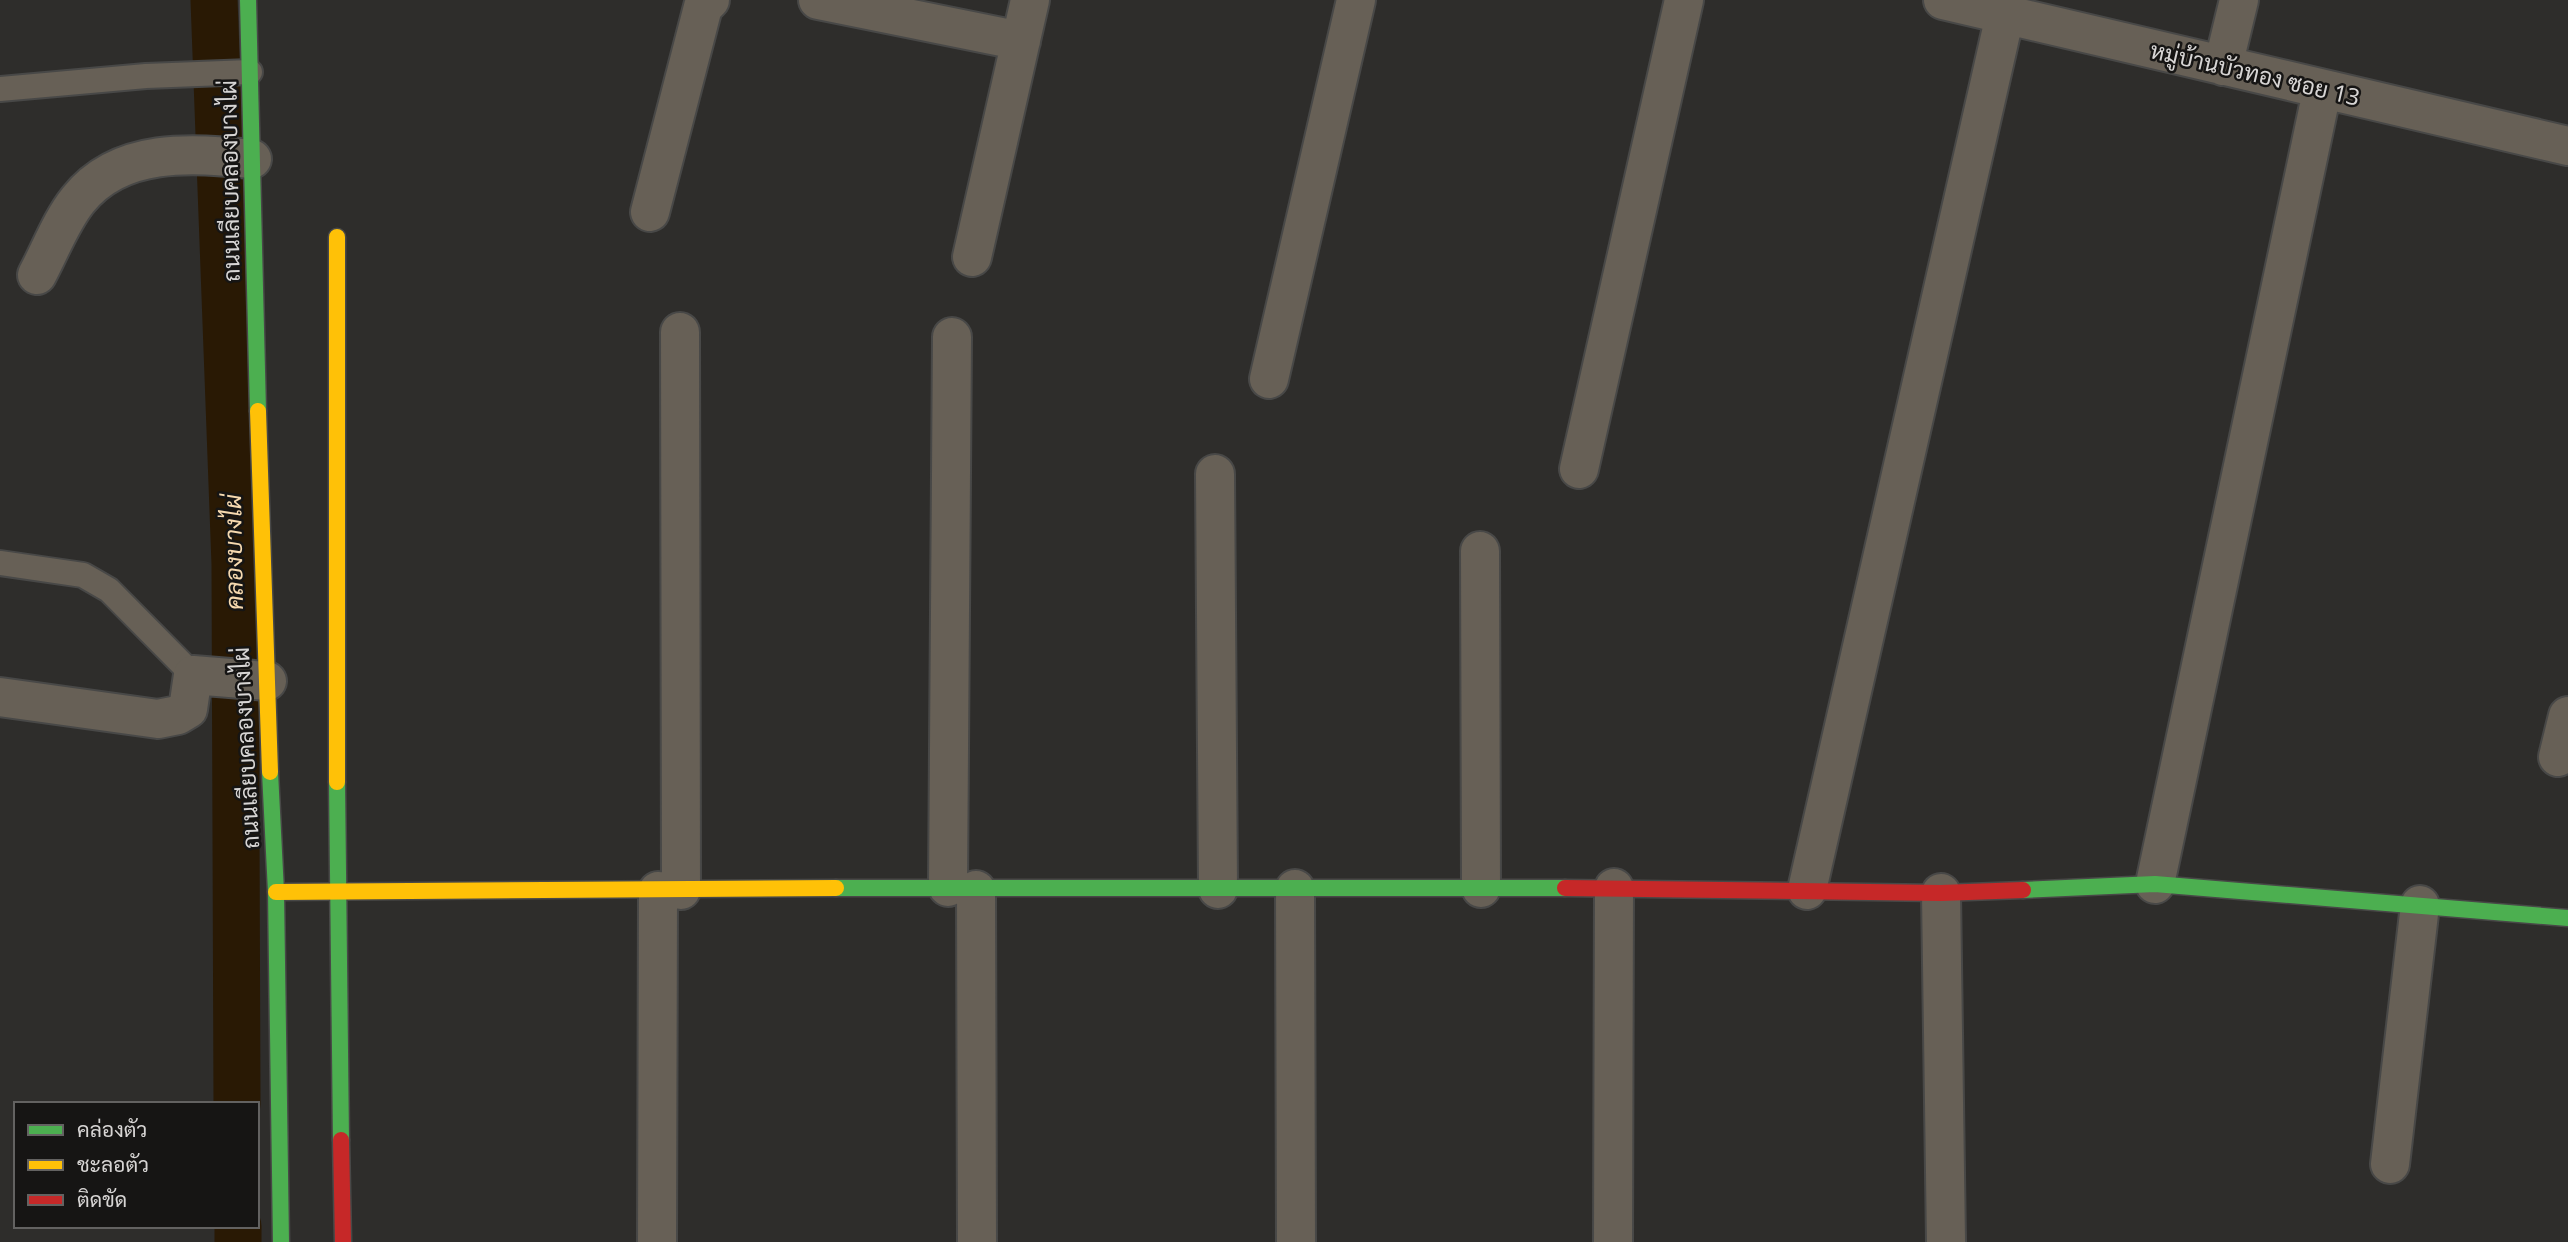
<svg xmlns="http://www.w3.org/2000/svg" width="2568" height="1242" font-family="'Noto Sans',Sarabun,sans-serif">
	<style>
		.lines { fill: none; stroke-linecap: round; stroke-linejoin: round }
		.canal { stroke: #291904; stroke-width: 47 }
		.lane-casing { stroke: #484847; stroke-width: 28 }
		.street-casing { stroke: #484847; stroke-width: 42 }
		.fast-casing { stroke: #484847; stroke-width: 19 }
		.slow-casing { stroke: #484847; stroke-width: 19 }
		.jam-casing { stroke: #484847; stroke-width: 19 }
		.lane { stroke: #676056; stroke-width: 24 }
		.street { stroke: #676056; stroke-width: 38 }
		.fast { stroke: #4caf50; stroke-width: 16 }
		.slow { stroke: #ffc107; stroke-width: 16 }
		.jam { stroke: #c62828; stroke-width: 16 }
		.labels { text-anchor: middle; stroke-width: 5; stroke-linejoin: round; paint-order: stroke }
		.street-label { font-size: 23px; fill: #d7d5d4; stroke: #161514 }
		.water-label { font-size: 24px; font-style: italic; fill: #f6d9af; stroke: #161514 }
	</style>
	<rect width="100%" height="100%" fill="#2e2d2b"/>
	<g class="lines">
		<path class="canal" d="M214 0 235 564 237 1104
			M238 1226V1242"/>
		<g class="lane-casing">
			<path id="lane" d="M0 89 146 76 250 72
				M0 563 83 575 109 590 193 675"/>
		</g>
		<g class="street-casing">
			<path id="street" d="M818 0 1021 41
				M1943 0 2568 146
				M2223 66 2239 0
				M650 212 703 7 710 0
				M972 257 1030 0
				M37 275C50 251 61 221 78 200 120 147 192 153 252 159
				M680 332 681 890
				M1269 379 1356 0
				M1579 469 1684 0
				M1215 474 1218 889
				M1480 551 1481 888
				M0 697 158 719 178 715 188 709 193 675 267 681
				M2558 757 2568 716
				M2155 884 2322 91
				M948 887 952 337
				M1295 889 1296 1242
				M976 890 977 1242
				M1807 890 2005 15
				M1941 893 1946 1242
				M2390 1164 2420 905
				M657 1242 658 891
				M1613 1242 1614 888"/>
		</g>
		<g class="fast-casing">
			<path id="fast" d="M248 0 258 411
				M270 772 276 892 281 1242
				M337 782 341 1140
				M836 888H1565
				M2023 890 2155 884 2568 918"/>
		</g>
		<g class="slow-casing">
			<path id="slow" d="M337 237V782
				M258 411 270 772
				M276 892 836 888"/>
		</g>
		<g class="jam-casing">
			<path id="jam" d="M1565 888 1941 893 2023 890
				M341 1140 343 1242"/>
		</g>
		<use href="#lane" class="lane"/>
		<use href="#street" class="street"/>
		<use href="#fast" class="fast"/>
		<use href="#slow" class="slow"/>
		<use href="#jam" class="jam"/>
	</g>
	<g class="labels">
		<g class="street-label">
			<text transform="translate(2255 74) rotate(13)" y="8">หมู่บ้านบัวทอง ซอย 13</text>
			<text transform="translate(230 181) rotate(-91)" y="8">ถนนเลียบคลองบางไผ่</text>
			<text transform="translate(246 748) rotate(-93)" y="8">ถนนเลียบคลองบางไผ่</text>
		</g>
		<g class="water-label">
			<text transform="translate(234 552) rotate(-91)" y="8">คลองบางไผ่</text>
		</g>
	</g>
	<rect x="14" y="1102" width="245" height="126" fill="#161514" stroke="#636261" stroke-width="2"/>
	<rect x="28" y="1125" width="35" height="10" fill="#4caf50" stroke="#636261" stroke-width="2"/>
	<text x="77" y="1137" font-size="21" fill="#d7d5d4">คล่องตัว</text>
	<rect x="28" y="1160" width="35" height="10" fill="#ffc107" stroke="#636261" stroke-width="2"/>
	<text x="77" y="1172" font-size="21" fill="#d7d5d4">ชะลอตัว</text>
	<rect x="28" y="1195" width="35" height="10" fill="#c62828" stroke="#636261" stroke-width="2"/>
	<text x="77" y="1207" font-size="21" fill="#d7d5d4">ติดขัด</text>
</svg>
